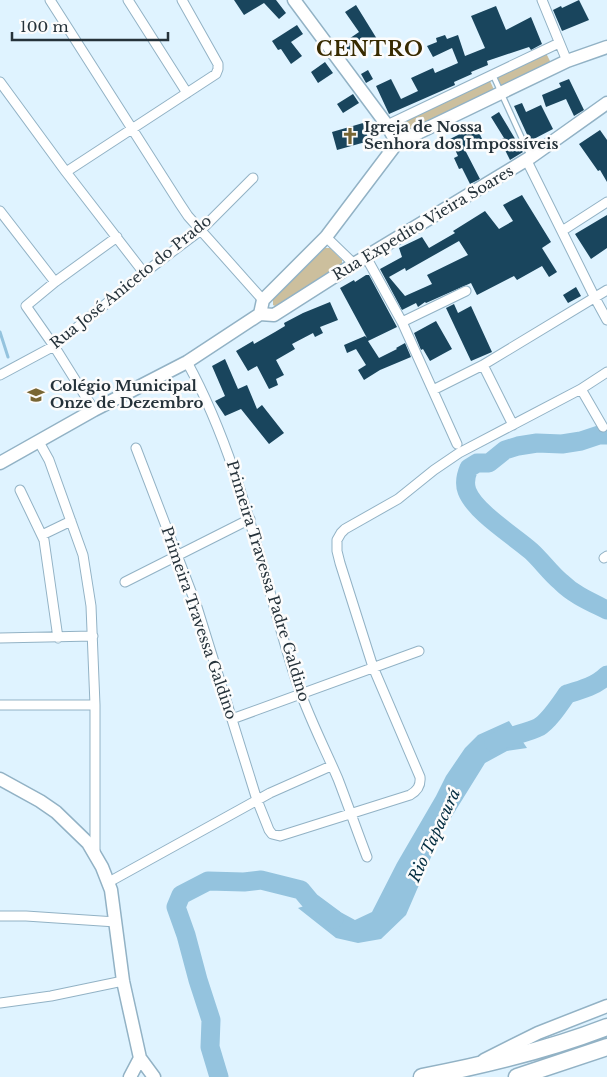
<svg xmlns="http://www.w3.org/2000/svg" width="607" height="1077" font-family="'Libre Baskerville',serif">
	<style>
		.green { fill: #ccbf9d }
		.water { fill: #94c3de }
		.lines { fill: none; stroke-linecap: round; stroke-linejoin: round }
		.stream { stroke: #94c3de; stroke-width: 3 }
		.river { stroke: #94c3de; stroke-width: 19 }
		.building { fill: #19455d; fill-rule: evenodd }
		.lane-casing { stroke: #92b2c5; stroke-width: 7 }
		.street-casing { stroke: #92b2c5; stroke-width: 11 }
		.secondary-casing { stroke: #92b2c5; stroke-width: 15 }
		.highway-casing { stroke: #92b2c5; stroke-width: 19 }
		.lane { stroke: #fff; stroke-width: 4.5 }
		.street { stroke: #fff; stroke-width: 9 }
		.secondary { stroke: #fff; stroke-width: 12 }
		.highway { stroke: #fff; stroke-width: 16 }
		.labels { text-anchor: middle; stroke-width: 5; stroke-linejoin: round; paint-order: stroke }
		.poi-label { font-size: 15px; font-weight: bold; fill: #25323a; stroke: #fcfcfc; text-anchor: start }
		.street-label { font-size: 15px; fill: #25323a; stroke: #fcfcfc }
		.water-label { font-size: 16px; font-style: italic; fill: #042e41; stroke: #fcfcfc }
		.district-label { font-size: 20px; font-weight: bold; letter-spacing: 1px; fill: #382b00; stroke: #fcfcfc }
	</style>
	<rect width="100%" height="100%" fill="#dff3ff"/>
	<path class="green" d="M546 53 552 65 503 89 497 77Z
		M490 81 495 92 408 133 403 122Z
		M325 248H330L342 260V266L277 307 273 305V299Z"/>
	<path class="water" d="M509 721 527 748 507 751 485 763 441 834 406 915 381 939 358 943 336 938 298 908 320 901 355 920 372 912 397 863 436 796 446 776 465 748 478 735Z"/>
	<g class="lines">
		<path class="stream" d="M0 332 8 357"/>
		<path class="river" d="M607 435H599L581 441 562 444 537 443 518 446 505 450 489 463H477L469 468C466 475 464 483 467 491 475 512 514 536 531 551 542 561 550 573 561 582 574 595 591 602 607 610
			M494 743C507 736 528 733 539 727 549 721 560 704 567 694 581 690 596 686 607 675
			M219 1077 210 1047 211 1020 198 980 186 935 176 907 181 895 208 881 244 882 261 880 301 890 311 902 334 919"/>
	</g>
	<path class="building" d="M234 0H276L286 13 279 19 264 3 244 15Z
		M579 0 589 20 562 31 553 10 561 6 562 8Z
		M356 5 377 39 367 45 366 43 351 54 343 43 359 32 345 12Z
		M496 6 506 30 531 17 542 44 531 50 529 47 487 61 488 65 471 72 472 74 454 82 455 85 389 114 376 86 391 79 401 99 418 91 411 78 433 68 435 73 458 63 452 48 433 57 427 46 437 42 436 38 445 35 447 39 458 35 465 56 485 48 471 16Z
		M297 25 303 34 291 42 302 56 291 64 281 49 278 50 272 41Z
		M325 62 333 73 318 83 311 72Z
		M368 70 373 79 366 83 361 74Z
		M569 79 584 110 574 116 566 99 546 107 542 95 561 87 559 83Z
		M353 94 359 103 343 113 337 104Z
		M522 103 526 112 541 105 553 129 530 141 514 106Z
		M499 112 523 152 510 160 500 140 504 138 491 117Z
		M363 123 369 141 337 150 332 132Z
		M476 126 483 141 465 150 480 179 470 184 462 168 459 169 454 158 458 156 450 139Z
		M600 130 607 140V182L600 170 598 171 579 144Z
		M522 195 551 242 542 248 557 272 549 277 542 266 517 280 514 276 477 295 471 283 426 303 425 302 418 307 416 303 402 310 380 269 402 257 399 248 422 237 429 248 455 233 453 231 485 211 499 229 513 221 503 205ZM459 241 468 255 427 275 432 284 405 296 389 277 405 268 406 271Z
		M607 215V248L591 259 575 234Z
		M366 275H369L397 327 368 341 379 358 397 349 396 348 405 343 411 357 380 370 364 380 358 370 366 365 356 349 347 353 344 345 365 336 367 338 340 288 354 280 355 282Z
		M576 287 581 296 568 303 563 295Z
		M330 302 338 320 320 327 323 333 315 337 313 333 292 344 295 349 276 360 284 375 276 379 278 385 269 389 257 366 248 371 236 351 253 341 254 344 275 332 285 326 284 323 303 313Z
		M454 304 458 313 471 306 492 352 471 361 446 308Z
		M436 321 452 349 430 361 423 349 421 350 414 333Z
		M225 359 238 389 247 385 257 409 262 405 284 433 269 444 241 409 225 416 215 401 225 396 212 366Z"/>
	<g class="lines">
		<g class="lane-casing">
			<path id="lane" d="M493 75 530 156"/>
		</g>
		<g class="street-casing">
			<path id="street" d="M50 0 180 204 188 216 263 300
				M128 0 187 93
				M542 0 567 61
				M0 82 66 172 144 273
				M387 125 559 43
				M526 159 595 298 607 320
				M66 172 216 74 218 69V64L182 0
				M0 211 55 282
				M562 231 607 202
				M326 237 354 264
				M366 257 402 322 457 444
				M402 322 466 291
				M187 362C240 459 261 569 294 674 305 710 323 744 338 779 348 805 357 831 367 857
				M483 365 513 425
				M0 375 54 346 144 273 201 230 253 178
				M581 389 603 427
				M433 390 483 365 607 290
				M94 410 54 346 26 306 55 282 117 237
				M39 442 49 460 83 555 91 606 95 705V853
				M136 448 197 607 257 800 269 830 272 834 280 836 410 795C417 791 421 786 420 777L373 667 340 563 337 551V540L341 533 345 529 398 499 434 470 459 453 581 389 607 372
				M20 490 44 540 58 638
				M42 535 71 521
				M604 558 607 556
				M125 582 250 519
				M0 638 93 636
				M0 705H95
				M232 719 419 651
				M109 882 270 793 331 766
				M0 916H26L116 922
				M0 1003 51 996 123 981"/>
		</g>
		<g class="secondary-casing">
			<path id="secondary" d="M294 0 387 125 397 143
				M260 314 274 315 354 264 531 157 607 103
				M0 463 94 410 187 362 260 314 263 300 326 237 397 143 567 61 607 47
				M0 779 40 801 56 812 88 843 102 867 111 890 123 981 140 1058 154 1077
				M484 1060 538 1033 607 1006
				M130 1077 140 1058"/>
		</g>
		<g class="highway-casing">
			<path id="highway" d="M422 1077C485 1065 548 1050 607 1027
				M517 1077 607 1047"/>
		</g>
		<use href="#lane" class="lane"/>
		<use href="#street" class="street"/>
		<use href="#secondary" class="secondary"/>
		<use href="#highway" class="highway"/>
	</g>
	<defs>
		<g id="church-bare" transform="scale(1.35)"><path d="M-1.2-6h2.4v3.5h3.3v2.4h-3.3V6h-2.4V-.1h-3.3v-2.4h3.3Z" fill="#786634" stroke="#fcfcfc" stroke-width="2.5" paint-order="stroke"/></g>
		<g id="school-bare" transform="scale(1.35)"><path d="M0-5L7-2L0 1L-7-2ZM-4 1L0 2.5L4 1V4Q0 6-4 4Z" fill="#786634" stroke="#fcfcfc" stroke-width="2.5" paint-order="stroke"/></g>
	</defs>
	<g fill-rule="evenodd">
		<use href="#church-bare" x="350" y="136"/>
		<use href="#school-bare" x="36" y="395"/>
	</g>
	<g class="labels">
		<g class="poi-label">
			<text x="364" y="132">Igreja de Nossa<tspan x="364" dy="17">Senhora dos Impossíveis</tspan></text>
			<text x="50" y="391">Colégio Municipal<tspan x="50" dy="17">Onze de Dezembro</tspan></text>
		</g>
		<g class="street-label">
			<text transform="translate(423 223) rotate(-31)" y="5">Rua Expedito Vieira Soares</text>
			<text transform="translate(131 282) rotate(-39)" y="5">Rua José Aniceto do Prado</text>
			<text transform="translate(268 581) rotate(73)" y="5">Primeira Travessa Padre Galdino</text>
			<text transform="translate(199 623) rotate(71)" y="5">Primeira Travessa Galdino</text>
		</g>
		<g class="water-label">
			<text transform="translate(434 835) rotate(-65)" y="6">Rio Tapacurá</text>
		</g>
		<g class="district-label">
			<text x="370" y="56">CENTRO</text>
		</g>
	</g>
	<path d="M12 32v8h156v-8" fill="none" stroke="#25323a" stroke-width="2.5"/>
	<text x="20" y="32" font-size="15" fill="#25323a" stroke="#fcfcfc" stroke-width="4" paint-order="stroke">100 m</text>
</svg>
